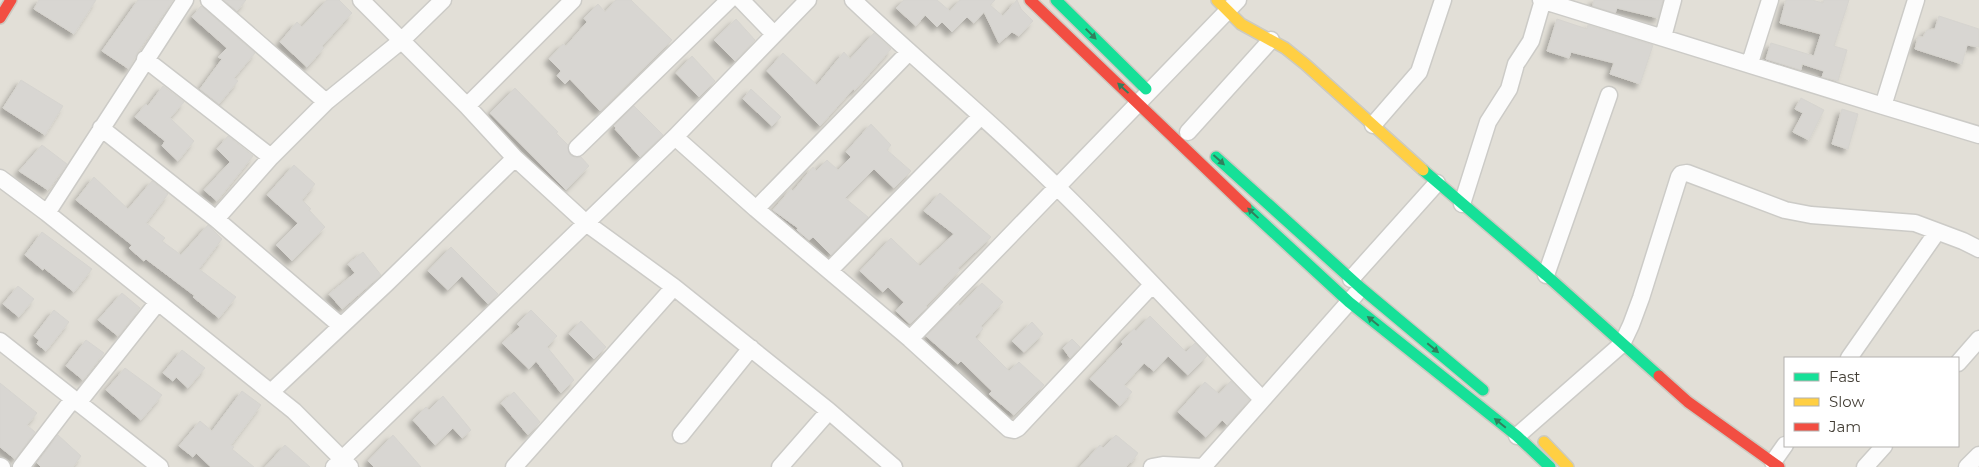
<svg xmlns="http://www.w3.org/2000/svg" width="1979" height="467" font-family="Montserrat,sans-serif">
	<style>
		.residential { fill: #e2dfd7; fill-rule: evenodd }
		.building { fill: #d8d6d2; stroke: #d6d4cf; filter: url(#shadow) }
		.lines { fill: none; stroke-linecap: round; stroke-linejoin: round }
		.street-casing { stroke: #cccbc7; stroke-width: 19 }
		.fast-casing { stroke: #cccac1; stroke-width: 14 }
		.slow-casing { stroke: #cccac1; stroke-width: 14 }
		.jam-casing { stroke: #cccac1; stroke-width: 14 }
		.street { stroke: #fcfcfc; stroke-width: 16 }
		.fast { stroke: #16e098; stroke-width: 11 }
		.slow { stroke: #ffcf43; stroke-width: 11 }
		.jam { stroke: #f24e42; stroke-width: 11 }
		.oneway { fill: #327f5d }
	</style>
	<defs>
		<filter id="shadow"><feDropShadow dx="-4.5" dy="4.5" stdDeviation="2.5" flood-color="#0004"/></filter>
	</defs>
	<rect width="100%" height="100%" fill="#eeede9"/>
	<path class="residential" d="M0 0H1979V467H0ZM1785 358H1958V446H1785Z"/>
	<path class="building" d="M39 0H96L74 34 34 9Z
		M138 0H173L137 53 129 69 102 51Z
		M224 0H246L237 11Z
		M327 0H339L352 13 322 46 324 48 307 67 280 42 297 22 302 27Z
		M616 0H631L672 40 600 111 570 79 565 84 557 76 561 71 549 59 563 44 566 46 587 22 584 18 598 4 605 12Z
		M904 0H937L950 11 960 0H995L990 5 1003 16 1017 0 1021 9 1033 21 1019 36 1012 32 999 43 984 12 974 23 967 17 952 32 942 22 937 27 925 15 916 26 896 8Z
		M1594 0H1663L1658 18 1617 8 1615 13 1593 6Z
		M1786 0H1812L1823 3 1824 0H1849L1834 46 1847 50 1838 81 1822 77 1824 71 1802 64 1801 70 1766 59 1771 43 1814 56 1821 34 1780 23Z
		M201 6 255 53 234 78 238 81 219 104 200 89 222 59 218 57 227 48 192 17Z
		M1939 16 1979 29V47L1967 45 1962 64 1915 49 1918 37H1923L1927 30 1935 29Z
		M736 19 755 40 735 61 714 40Z
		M1557 19 1587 29 1588 25 1653 45 1640 84 1610 74 1614 63 1571 52 1569 58 1547 51Z
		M874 33 891 49 855 90 853 89 820 126 767 71 783 53 817 85 844 52 850 59Z
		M692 56 715 81 699 97 676 73Z
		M21 80 63 106 45 135 3 108Z
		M163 86 184 102 170 118 194 141 178 161 162 146 165 141 135 117 146 104 148 106Z
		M515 88 558 132 556 133 568 145 570 155 575 158 581 157 589 166 566 190 490 113Z
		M751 89 781 117 772 126 743 99Z
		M1801 98 1824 110 1809 140 1793 132 1803 113 1795 109Z
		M634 106 663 135 640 157 615 129 616 128 614 126Z
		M1842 109 1858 114 1848 149 1832 144Z
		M871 124 891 145 887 150 911 171 894 188 874 169 845 198 868 217 831 255 813 237 809 240 797 230 798 228 773 210 791 189 793 191 813 167 816 171 827 160 838 170 851 157 846 152Z
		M228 136 253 156 217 201 204 190 230 162 217 149Z
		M42 145 67 164 48 190 19 171Z
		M294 165 315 184 302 200 311 209 309 210 325 227 292 261 276 245 298 223 267 195Z
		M94 177 128 209 152 181 168 194 146 223 165 238 162 241 181 255 208 225 222 239 199 269 236 297 219 318 193 297 195 296 146 259 144 261 129 248 132 245 76 200Z
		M940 193 991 237 958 268 960 270 926 306 927 307 911 323H909L896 311 904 302 888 287 883 292 860 271 891 238 920 266 954 234 924 211Z
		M42 232 92 269 74 292 44 268 43 270 25 255Z
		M451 247 498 294 488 304 462 276 448 290 428 271Z
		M363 252 381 275 342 309 329 294 355 273 348 264Z
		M982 283 1003 302 981 326 983 329 975 337 1009 371 1019 362 1044 385 1014 415 989 394 992 391 961 361 958 364 926 336 958 305 960 306Z
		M18 286 34 299 19 317 3 304Z
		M122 293 140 308 118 336 98 320Z
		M54 310 69 322 46 351 37 344 39 340 34 336Z
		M531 310 557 336 547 347 574 380 561 393 536 361 529 369 502 343 520 327 517 324Z
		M1150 316 1186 352 1195 343 1207 356 1188 375 1168 356 1154 371 1144 363 1124 385 1132 392 1120 406 1090 379 1123 344 1121 342 1134 329 1136 331Z
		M581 321 606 347 594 359 569 334Z
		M1032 322 1043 334 1024 352 1012 341Z
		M1072 339 1080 347 1070 358 1063 348Z
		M86 340 104 353 83 380 66 366Z
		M182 350 205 368 188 388 176 377 173 381 163 373Z
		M125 368 162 395 141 420 106 390Z
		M1231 381 1249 400 1227 425 1222 420 1206 437 1178 412 1205 382 1219 394Z
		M0 383 37 413 27 425 35 432 15 459 0 447Z
		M242 391 261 405 231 445 234 447 232 449 254 467H211L196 453 193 457 179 446 200 421 212 431Z
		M514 392 540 422 528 435 501 403Z
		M443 396 471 430 462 438 453 428 435 445 413 420 426 407 429 410Z
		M58 435 81 456 73 467H41L37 463Z
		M393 435 421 467H374L368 461Z
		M1116 435 1138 453 1131 463 1130 462 1126 467H1080L1100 445 1103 448Z
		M285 445 310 467H265Z"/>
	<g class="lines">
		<g class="street-casing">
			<path id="street" d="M209 0 326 102
				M361 0 467 106 515 158 586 223 674 287 829 411 894 467
				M741 0 774 34
				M853 0C920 64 992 122 1057 187 1127 255 1194 329 1262 399
				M1541 0 1883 106 1916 0
				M1663 37 1673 0
				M145 59 271 157
				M1750 63 1770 0
				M467 106 573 0
				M1883 106 1979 135
				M1373 125 1419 72 1443 0
				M101 128 216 219 341 326
				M1188 132 1271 40
				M675 137 756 209 910 339 1009 429 1014 430 1018 428 1152 285
				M577 148 729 0
				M0 178 47 213 294 411 350 467
				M1462 204 1488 122 1509 89 1516 64 1531 41 1543 0
				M756 209 908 53
				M47 213 185 0
				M216 219 271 157 326 102 401 41 443 0
				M830 270 981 116
				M1546 275 1609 95
				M1351 279 1437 183
				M910 339 1238 0
				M0 341 160 467
				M1849 358 1937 232
				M1958 363 1979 339
				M271 392 387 283 515 158
				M78 403 158 302
				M681 435 751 348
				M1517 436 1622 344 1631 325 1641 298 1679 177 1681 174 1687 173 1785 210 1811 215 1915 223 1963 241 1979 249
				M1773 462 1785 445
				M0 466 2 467
				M21 467 73 399
				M334 467 675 137 808 0
				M514 467 674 287
				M780 467 829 411
				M1152 467 1163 465 1203 467
				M1203 467 1356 294
				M1865 467 1884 446
				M1967 467 1979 455"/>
		</g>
		<g class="fast-casing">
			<path id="fast" d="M1056 0 1146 89
				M1216 157 1361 288 1483 390
				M1423 170 1546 275 1659 376
				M1246 207 1349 302 1517 436 1550 467"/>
		</g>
		<g class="slow-casing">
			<path id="slow" d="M1217 0 1241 24 1285 48 1305 64 1423 170
				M1544 442 1568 467"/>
		</g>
		<g class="jam-casing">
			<path id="jam" d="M1030 0 1246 207
				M0 18 11 0
				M1659 376 1688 402 1779 467"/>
		</g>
		<use href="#street" class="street"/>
		<use href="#fast" class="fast"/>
		<use href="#slow" class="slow"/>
		<use href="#jam" class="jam"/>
	</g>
	<defs><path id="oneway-solid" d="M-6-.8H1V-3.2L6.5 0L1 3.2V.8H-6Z" transform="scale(1.25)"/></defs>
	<g class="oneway">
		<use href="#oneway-solid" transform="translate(1091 34) rotate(45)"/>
		<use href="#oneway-solid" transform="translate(1123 88) rotate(-137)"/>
		<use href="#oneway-solid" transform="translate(1219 160) rotate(42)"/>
		<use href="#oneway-solid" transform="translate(1253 213) rotate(-137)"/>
		<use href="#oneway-solid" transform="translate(1373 321) rotate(-141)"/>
		<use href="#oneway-solid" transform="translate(1433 348) rotate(40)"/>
		<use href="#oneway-solid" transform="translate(1500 423) rotate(-141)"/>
	</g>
	<rect x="1784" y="357" width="175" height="90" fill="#ffffff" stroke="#b4b2af"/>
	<rect x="1794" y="373" width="25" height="8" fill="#16e098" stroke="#b4b2af"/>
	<text x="1829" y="382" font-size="15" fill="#443f36">Fast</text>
	<rect x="1794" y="398" width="25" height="8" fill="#ffcf43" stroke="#b4b2af"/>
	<text x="1829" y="407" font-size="15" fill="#443f36">Slow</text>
	<rect x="1794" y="423" width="25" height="8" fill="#f24e42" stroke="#b4b2af"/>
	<text x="1829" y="432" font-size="15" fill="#443f36">Jam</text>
</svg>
